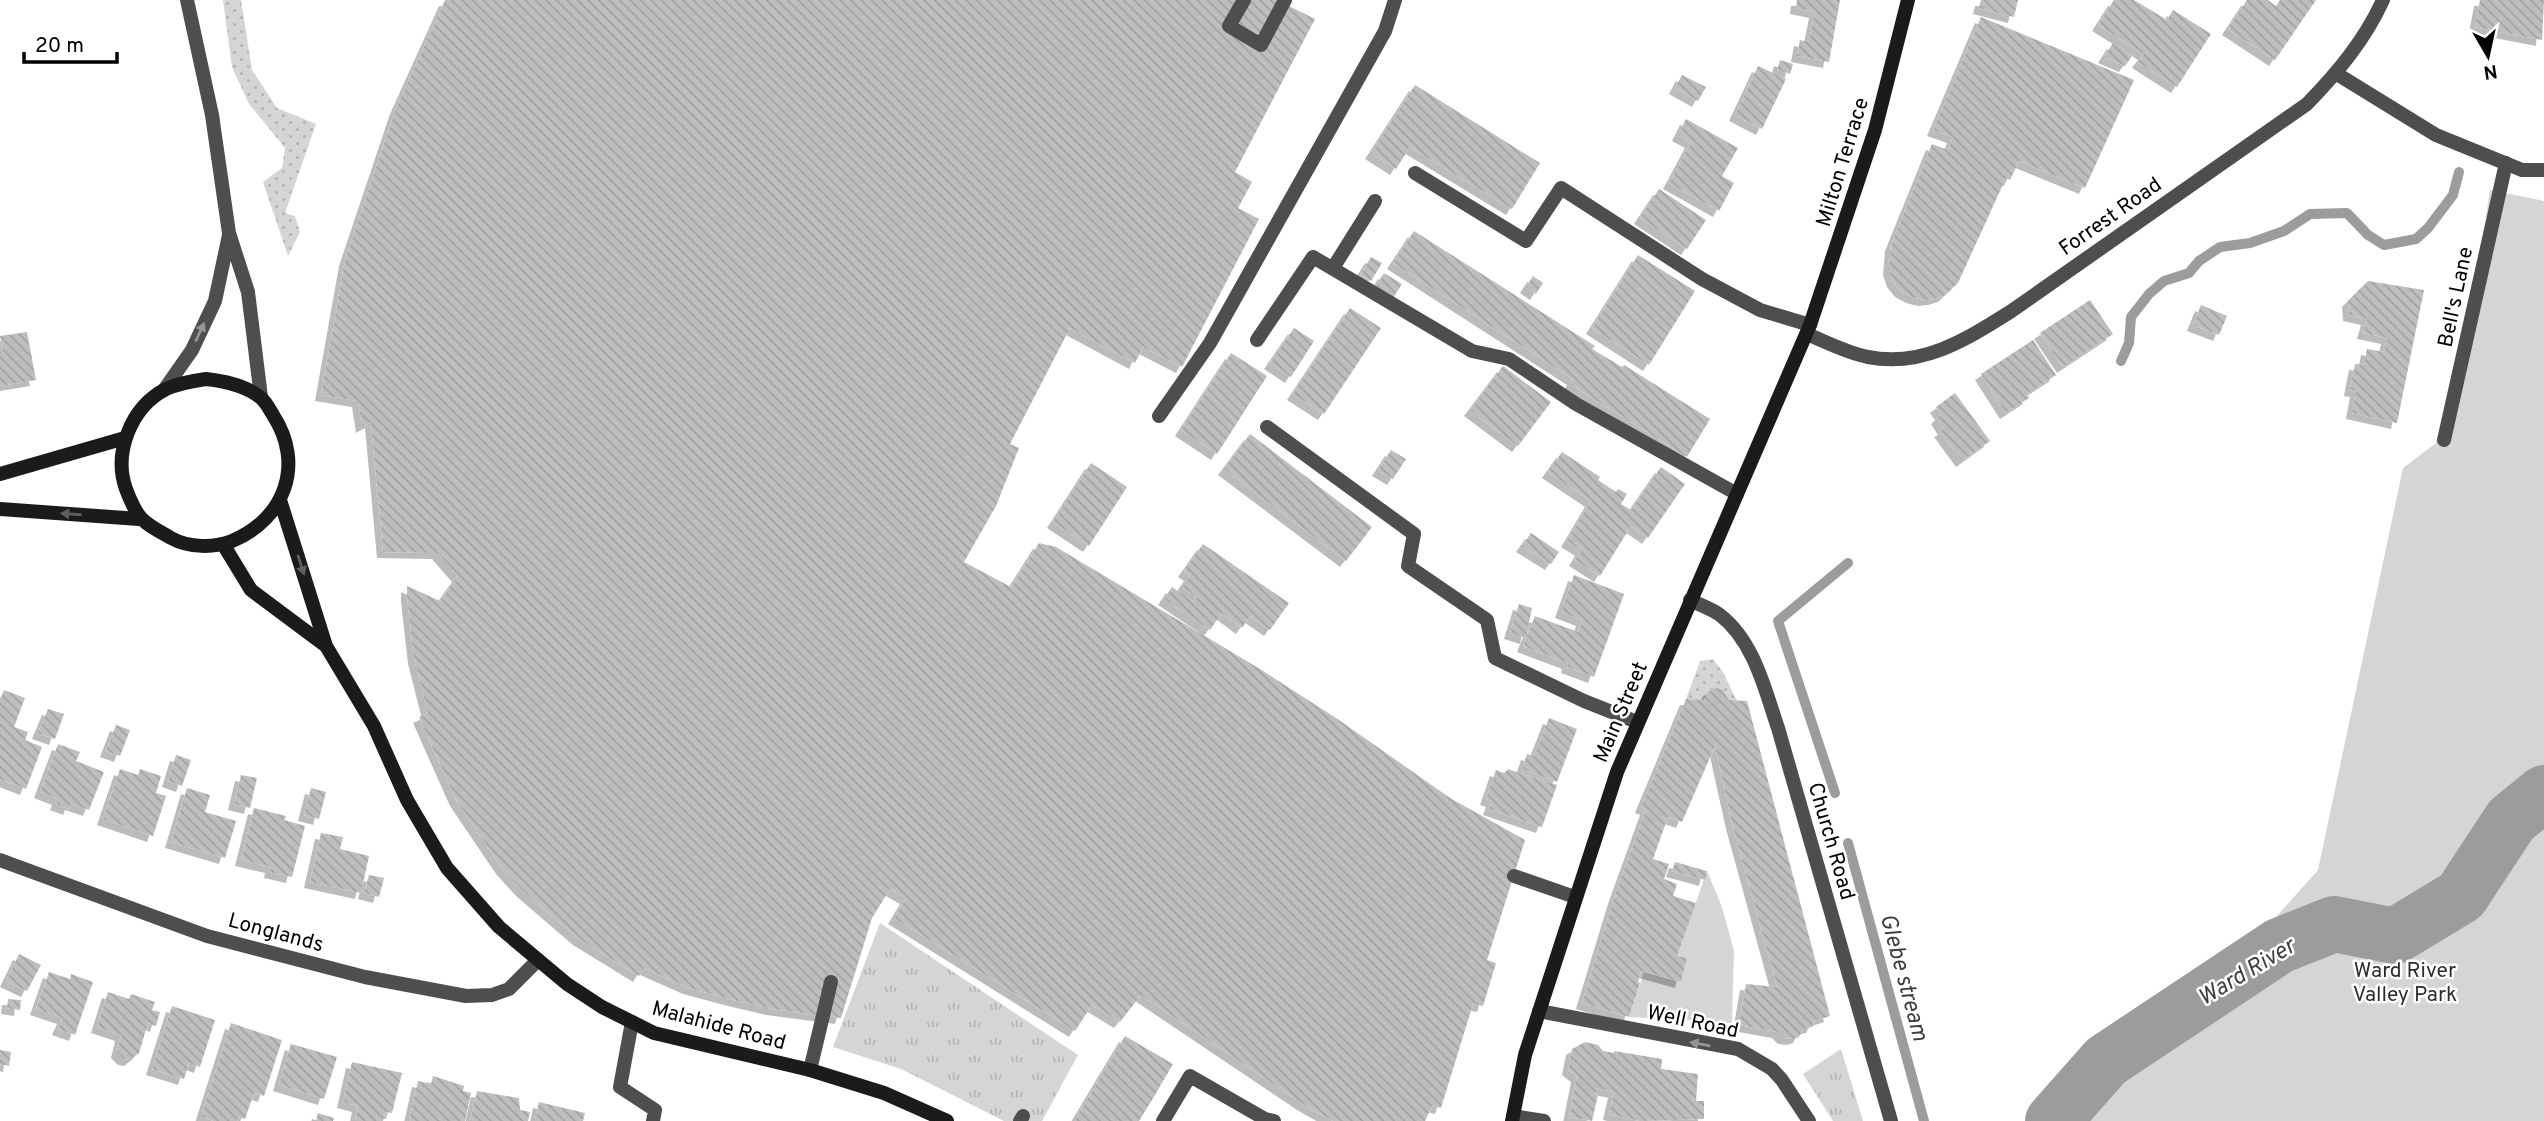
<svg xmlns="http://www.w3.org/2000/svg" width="2544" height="1121" font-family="Overpass,sans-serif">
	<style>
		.grass { fill: url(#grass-tufts) }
		.park { fill: #d5d5d5 }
		.garden { fill: url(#garden-dots) }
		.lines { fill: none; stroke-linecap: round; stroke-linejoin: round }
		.stream { stroke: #9c9c9c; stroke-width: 10 }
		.river { stroke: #9c9c9c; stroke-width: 56 }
		.building { fill: url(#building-back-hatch); filter: url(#shadow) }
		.service { stroke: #4e4e4e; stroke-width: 14 }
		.minor { stroke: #4e4e4e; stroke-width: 14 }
		.tertiary { stroke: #4e4e4e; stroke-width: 14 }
		.secondary { stroke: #1b1b1b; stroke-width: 14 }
		.oneway { fill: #959595 }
		.oneway2 { fill: #5f5f5f }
		.labels { text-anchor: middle; stroke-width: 5; stroke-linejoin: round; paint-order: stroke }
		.street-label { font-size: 21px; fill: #000; stroke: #fff }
		.park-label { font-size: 21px; fill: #2c2c2c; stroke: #fff }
		.water-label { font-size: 23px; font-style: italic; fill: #3d3d3d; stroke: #fff }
	</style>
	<defs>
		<pattern id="grass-tufts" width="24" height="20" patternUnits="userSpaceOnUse" patternTransform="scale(1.75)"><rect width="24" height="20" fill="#d5d5d5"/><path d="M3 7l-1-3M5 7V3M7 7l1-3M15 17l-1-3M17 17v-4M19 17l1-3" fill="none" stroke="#b5b5b5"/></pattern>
		<pattern id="garden-dots" width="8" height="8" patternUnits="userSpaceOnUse" patternTransform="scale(1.75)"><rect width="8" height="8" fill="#d5d5d5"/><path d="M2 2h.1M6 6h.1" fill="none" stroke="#b5b5b5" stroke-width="1.8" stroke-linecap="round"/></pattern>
		<pattern id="building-back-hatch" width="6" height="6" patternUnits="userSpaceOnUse" patternTransform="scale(1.75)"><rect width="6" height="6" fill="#bebebe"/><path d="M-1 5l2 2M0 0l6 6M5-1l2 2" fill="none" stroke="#a2a2a2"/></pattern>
		<filter id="shadow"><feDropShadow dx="-6" dy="6" stdDeviation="0" flood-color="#0004"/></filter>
	</defs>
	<rect width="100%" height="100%" fill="#fff"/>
	<path class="grass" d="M880 923 1078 1055 1042 1121H1004L901 1069 833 1047Z
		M1841 1049 1863 1121H1833L1803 1074Z"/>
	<path class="park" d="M2490 190 2544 201V1121H2082L2099 1099 2217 1011 2230 952 2258 937 2318 870 2403 468 2436 443 2466 350Z
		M1707 871 1722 907 1734 951 1732 1023 1629 1017 1644 972 1681 982 1687 959 1677 956Z"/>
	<path class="garden" d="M223 0H241L252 70 277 108 316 124 285 213 295 216 300 232 288 256 263 182 282 168 285 148 249 104 232 67Z
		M1713 659 1723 672 1737 701 1729 700 1723 690 1710 689 1704 700 1686 699 1700 661Z"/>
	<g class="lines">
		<path class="stream" d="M2121 361 2129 343 2131 317 2149 294 2164 281 2189 273 2199 261 2220 247 2250 243 2284 231 2310 214 2347 213 2368 235 2384 245 2416 239 2428 228 2453 195 2459 172
			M1835 793 1778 621 1848 563
			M1848 843 1924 1121"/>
		<path class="river" d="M2053 1121 2106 1061 2279 946 2334 924 2395 936 2461 896 2511 820 2544 793"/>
	</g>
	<path class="building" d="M445 0H1292L1289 6 1315 19 1235 172 1252 182 1238 208 1259 219 1182 367 1143 347 1135 363 1070 328 1010 444 1019 448 996 506 964 562 1011 587 1039 543 1056 547 1260 669 1339 720 1450 798 1525 840 1487 960 1496 963 1483 1006 1473 1004 1441 1108 1432 1106 1425 1121H1333L1303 1104 1141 995 1120 1022 1092 1005 1075 1031 894 918 906 898 890 889 872 918 841 1018 772 1009 730 999 689 988 644 968 639 976 579 939 522 890 502 868 456 800 419 717 428 713 414 658 407 596V586L440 601 458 576 438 553 383 552 371 422 362 427 358 401 321 395 345 260 396 108Z
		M1797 0H1840L1829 62 1797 56 1800 40 1809 42 1815 12 1796 8Z
		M1981 0H2018L2014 17 1979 8Z
		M2114 0H2134L2167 20 2173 10 2211 34 2177 87 2138 62 2144 54 2098 25Z
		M2247 0H2268L2276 6 2280 0H2316L2275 60 2228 29Z
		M2480 0H2544L2542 40 2475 27Z
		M1981 17 2134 80 2085 188 2019 161 2010 180 2006 178 1958 283 1944 296 1934 299 1924 300 1912 297 1901 291 1893 281 1889 269 1891 245 1932 144 1948 150 1953 137 1933 130Z
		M2113 43 2132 56 2125 66 2104 57Z
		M1780 60 1793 64 1790 74 1777 70Z
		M1758 66 1786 79 1762 129 1735 115Z
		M1682 75 1706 87 1698 101 1675 88Z
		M1415 85 1540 163 1512 209 1410 147 1396 169 1371 153Z
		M1686 119 1738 148 1722 176 1734 183 1719 211 1669 183 1691 142 1678 135Z
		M1659 189 1706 220 1687 249 1640 218Z
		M1414 231 1595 346 1592 349 1622 367 1624 365 1710 419 1687 457 1570 384 1573 379 1393 263Z
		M1638 255 1695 291 1649 365 1592 328Z
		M1371 257 1382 263 1371 281 1360 275Z
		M1384 273 1402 284 1393 298 1376 286Z
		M1533 276 1543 283 1536 294 1526 287Z
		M2368 281 2424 290 2397 423 2352 413 2356 391 2350 390 2355 364 2364 365 2367 349 2384 352 2387 338 2363 333 2367 319 2349 315 2348 301Z
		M2090 300 2113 334 2063 367 2040 333Z
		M2201 305 2227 316 2219 335 2193 325Z
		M1350 308 1381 328 1324 414 1293 394Z
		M1294 328 1314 341 1291 377 1270 363Z
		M27 332 36 380 0 386V355H4L0 336Z
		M2033 340 2056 375 2027 394 2029 398 2006 413 1981 374Z
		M1231 353 1267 376 1217 454 1181 430Z
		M1503 366 1551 402 1518 446 1470 410Z
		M1955 393 1990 441 1962 461 1940 431 1944 429 1937 418 1941 414 1936 407Z
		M1250 434 1372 527 1346 561 1224 469Z
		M1391 450 1406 459 1393 479 1378 470Z
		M1562 452 1600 477 1598 480 1616 492 1618 489 1627 494 1621 504 1631 510 1661 467 1685 484 1648 538 1631 526 1600 576 1575 560 1581 550 1567 541 1591 501 1548 472Z
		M1091 463 1127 487 1089 546 1053 522Z
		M1531 533 1559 552 1551 564 1522 546Z
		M1203 544 1289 603 1270 630 1250 616 1242 628 1222 613 1210 630 1164 599 1172 587 1194 602 1197 597 1182 587 1190 575 1184 571Z
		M1574 575 1624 594 1594 677 1567 667 1568 663 1523 646 1535 616 1578 632 1582 620 1561 612Z
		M1519 604 1532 608 1526 638 1510 633Z
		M1717 688 1723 690 1729 700 1747 701 1830 1016 1815 1021 1812 1027 1803 1029 1799 1037 1793 1039 1784 1038 1778 1032 1739 1025 1746 984 1777 987 1732 823 1715 746 1682 822 1668 817 1653 859 1669 864 1664 879 1677 884 1673 896 1696 903 1677 956 1687 958 1681 982 1641 971 1638 982 1640 983 1629 1017 1582 1003 1614 898 1646 809 1641 807 1686 699 1704 700 1706 694 1711 689Z
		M4 690 25 698 14 727 28 732 25 740 42 747 26 789 0 779V700Z
		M48 709 64 714 55 739 38 733Z
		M1549 718 1577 729 1557 782 1522 769 1527 754 1534 756Z
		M116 725 130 730 120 756 106 751Z
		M58 744 80 752 76 761 104 772 89 810 71 804 69 809 56 804 58 799 40 792Z
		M176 755 191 760 182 786 168 781Z
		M120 769 138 775 140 769 161 776 156 793 166 796 153 836 103 819Z
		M1508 769 1557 785 1542 827 1489 809 1492 801 1486 799 1496 770 1504 773Z
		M241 775 257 778 250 808 234 804Z
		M187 788 210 795 205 812 236 821 225 858 171 842Z
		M311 788 326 792 319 819 304 815Z
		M254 808 286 816 284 820 305 826 292 877 270 872 271 867 241 860Z
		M321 833 343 837 340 849 369 856 361 893 310 882Z
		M1675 862 1707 871 1705 880 1672 871Z
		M369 875 384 878 379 897 364 893Z
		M19 954 41 965 27 991 6 981Z
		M49 972 70 979 71 974 93 982 75 1035 58 1029 63 1018 36 1009Z
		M108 992 129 999 131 994 155 1002 152 1010 160 1012 156 1026 148 1023 139 1053 130 1060 124 1059 117 1052 121 1035 97 1027Z
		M8 999 21 1000 20 1010 7 1008Z
		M172 1006 215 1020 200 1067 189 1063 184 1079 152 1069Z
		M231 1023 282 1040 264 1096 254 1093 245 1119 238 1117 237 1121H214L201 1117Z
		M1125 1036 1173 1064 1152 1100 1139 1121H1074Z
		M1585 1042 1598 1045 1603 1051 1614 1053V1051L1662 1059 1661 1069 1698 1074 1696 1101H1704V1119L1640 1121 1609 1114 1614 1092 1597 1088 1595 1094 1598 1095 1592 1121 1569 1117 1577 1076 1568 1069 1572 1049Z
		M291 1044 337 1057 324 1099 279 1085Z
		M0 1050 11 1052 9 1066 0 1064Z
		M352 1062 402 1073 392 1113 385 1112 383 1121H355L358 1106 343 1102Z
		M433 1076 464 1086 463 1091 471 1093 465 1121H409L418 1081 431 1084Z
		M477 1091 519 1098 520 1110 530 1112 528 1121H470Z
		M539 1102 585 1113 583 1121H535Z
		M318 1113 334 1118 333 1121H316Z"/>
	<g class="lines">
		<path class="service" d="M187 0 212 115 229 233 248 292 261 397
			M1244 0 1229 26 1261 45 1285 0
			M1415 173 1526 241 1561 188 1702 279 1760 310 1810 325
			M1333 268 1375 201
			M1257 340 1313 257 1472 351 1509 359 1576 404 1737 494
			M164 390 192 350 215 301 229 235
			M1159 416 1210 343 1385 31 1395 0
			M1267 427 1414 534 1408 566 1487 620 1495 658 1584 701 1637 722
			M2444 440 2506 163
			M1514 876 1575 897
			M632 1022 620 1087 655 1110 653 1121
			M810 1070 831 982
			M1513 1116 1544 1121
			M1020 1121 1023 1116
			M1163 1121 1190 1076 1265 1119 1274 1121"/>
		<path class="minor" d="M2337 74 2436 135 2522 170H2544
			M0 860 207 936 365 977 466 996 492 995 509 989 538 960"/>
		<path class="tertiary" d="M1807 334C1826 342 1847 353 1868 357 1922 368 1967 339 2010 312L2307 104C2337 73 2365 40 2383 0
			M1690 600C1700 605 1712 609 1720 615 1754 641 1765 690 1778 728L1891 1121
			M1539 1011 1738 1049 1772 1069 1782 1080 1809 1121"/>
		<path class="secondary" d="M206 379C224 381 247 386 261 398 266 402 270 410 273 415 305 464 285 519 232 541 214 548 189 548 171 538 143 522 138 521 126 489 113 453 131 407 166 389 179 383 192 381 206 379Z
			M0 474 125 438
			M280 500 326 646 374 726 407 800 447 868 499 927 567 984 602 1007 654 1033 810 1070 884 1093 947 1121
			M0 509 139 519
			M223 544 251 590 326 646
			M1512 1121 1525 1055 1617 772 1810 325 1875 130 1908 0"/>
	</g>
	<defs><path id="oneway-solid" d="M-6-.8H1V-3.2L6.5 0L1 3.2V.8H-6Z" transform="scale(1.75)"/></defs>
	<g class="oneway">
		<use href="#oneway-solid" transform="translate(200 332) rotate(-65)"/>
		<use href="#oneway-solid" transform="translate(1700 1044) rotate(-170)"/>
	</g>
	<g class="oneway2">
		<use href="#oneway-solid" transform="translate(71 514) rotate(-176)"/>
		<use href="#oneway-solid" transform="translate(301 565) rotate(72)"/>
	</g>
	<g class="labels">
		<g class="street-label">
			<text transform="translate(1842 162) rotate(-73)" y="7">Milton Terrace</text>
			<text transform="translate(2110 216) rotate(-35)" y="7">Forrest Road</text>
			<text transform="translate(2455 297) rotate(-78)" y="7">Bell's Lane</text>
			<text transform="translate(1620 712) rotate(-67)" y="7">Main Street</text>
			<text transform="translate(1832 841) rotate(74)" y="7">Church Road</text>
			<text transform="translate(276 932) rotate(15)" y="7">Longlands</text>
			<text transform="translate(1693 1021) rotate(12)" y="7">Well Road</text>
			<text transform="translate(719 1025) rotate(15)" y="7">Malahide Road</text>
		</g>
		<g class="park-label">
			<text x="2405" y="977">Ward River<tspan x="2405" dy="24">Valley Park</tspan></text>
		</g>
		<g class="water-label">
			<text transform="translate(2246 971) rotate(-31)" y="8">Ward River</text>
			<text transform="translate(1905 977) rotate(75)" y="8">Glebe stream</text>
		</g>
	</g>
	<g transform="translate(2488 56) rotate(171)" stroke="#ffffff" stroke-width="5" paint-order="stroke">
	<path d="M0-5L12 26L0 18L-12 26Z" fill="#000000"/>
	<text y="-10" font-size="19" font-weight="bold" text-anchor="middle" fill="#000000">N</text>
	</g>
	<path d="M24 52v10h93v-10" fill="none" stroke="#000000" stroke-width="3.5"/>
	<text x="35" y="52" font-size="21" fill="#000000" stroke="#ffffff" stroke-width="5" paint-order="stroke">20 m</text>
</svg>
